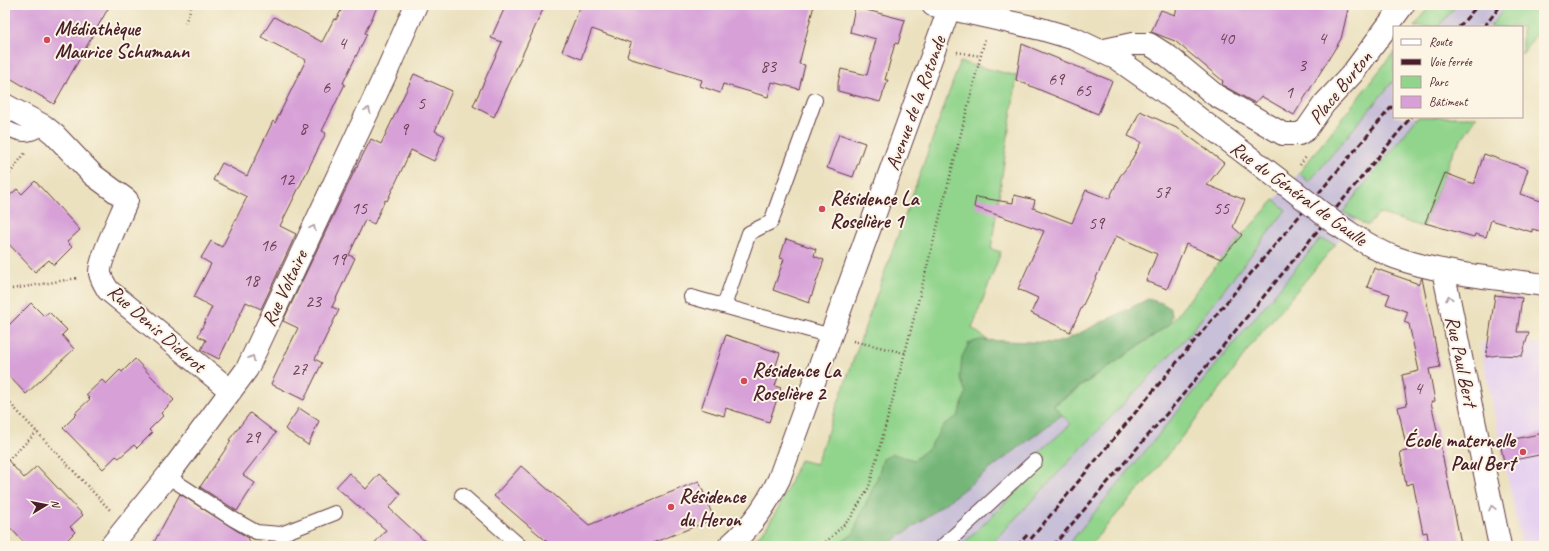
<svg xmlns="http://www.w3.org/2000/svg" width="1549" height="551" font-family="Caveat,sans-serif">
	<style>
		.built { fill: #e6d2f0 }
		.industrial { fill: #c8bfd8 }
		.green { fill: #91d48c; stroke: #6e7a5c }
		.forest { fill: #74b678; stroke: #5f6a52 }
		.building { fill: #d7a1d8 }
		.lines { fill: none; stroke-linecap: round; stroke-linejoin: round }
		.lane-casing { stroke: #623c41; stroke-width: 16 }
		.street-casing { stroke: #623c41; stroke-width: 24 }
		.path { stroke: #623c41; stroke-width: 2.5; stroke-dasharray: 1 3; stroke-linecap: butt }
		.lane { stroke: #fff; stroke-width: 14 }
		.street { stroke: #fff; stroke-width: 22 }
		.rail { stroke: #4a1f2b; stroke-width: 3; stroke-dasharray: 6 3; stroke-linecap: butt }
		.street-bridge-casing { stroke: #623c41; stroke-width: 24; stroke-linecap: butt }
		.street-bridge { stroke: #fff; stroke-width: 22 }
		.oneway { stroke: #ae9aa0 }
		.poi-dot { fill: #d1495b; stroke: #fcf5e5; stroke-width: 1.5 }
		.labels { text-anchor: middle; stroke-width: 4; stroke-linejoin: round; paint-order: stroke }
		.number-label { font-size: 18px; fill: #6d4056 }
		.poi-label { font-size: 20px; font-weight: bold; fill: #4a1f2b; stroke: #fcf5e5; text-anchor: start }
		.street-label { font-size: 20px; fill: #4a1f2b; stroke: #fcf5e5 }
	</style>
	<rect width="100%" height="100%" fill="#fcf5e5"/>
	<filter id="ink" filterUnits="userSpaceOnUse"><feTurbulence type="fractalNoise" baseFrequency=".025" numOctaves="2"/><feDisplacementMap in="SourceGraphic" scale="8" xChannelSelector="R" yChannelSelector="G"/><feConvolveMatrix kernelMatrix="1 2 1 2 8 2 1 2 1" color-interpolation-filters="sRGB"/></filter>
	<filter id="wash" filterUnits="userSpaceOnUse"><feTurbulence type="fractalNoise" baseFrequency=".012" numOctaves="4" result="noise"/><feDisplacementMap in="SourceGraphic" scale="16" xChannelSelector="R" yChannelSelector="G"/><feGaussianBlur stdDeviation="0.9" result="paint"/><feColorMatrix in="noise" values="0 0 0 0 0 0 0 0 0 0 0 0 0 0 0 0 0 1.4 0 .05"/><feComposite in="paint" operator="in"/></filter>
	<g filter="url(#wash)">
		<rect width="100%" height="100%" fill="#ebe1bf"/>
		<path class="built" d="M1526 340 1544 346V546H1522L1480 344 1496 341Z"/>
		<path class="industrial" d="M1431 5H1544V24L1522 54V27H1414Z
			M1394 52V117H1477L1454 150 1423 227 1379 213 1367 226 1357 219 1252 344 1228 379 1148 479 1089 546H851L1170 324 1222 258 1299 173Z"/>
		<path class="green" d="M1431 5H1457L1438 27H1414Z
			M1507 5H1544V24L1522 54V27H1490Z
			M1394 52V80L1309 182 1299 173Z
			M960 62 1017 76 991 249 1001 252 972 328 1045 385 851 546H749L766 528 780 505 800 460 816 464Z
			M1418 117H1477L1454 150 1423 227 1379 213 1367 226 1357 219 1343 212Z
			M1274 200 1286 210 1187 337 989 546H961L1041 468 1035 456 1071 424 1053 406 1170 324 1222 258Z
			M1320 239 1336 244 1252 344 1228 379 1148 479 1089 546H1067Z"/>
		<path class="forest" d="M1148 299 1162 303 1170 308 1172 315 1170 324 1053 405 1062 415 919 523 885 546H837L854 533 857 523 877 479 883 459 893 454 914 460 929 448 944 425 958 416 966 393 960 377 962 357 969 343 980 340 1055 343 1066 340Z"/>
		<g id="blocks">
			<path class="building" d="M5 5H110L54 104 5 75Z
				M344 5H378L365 33 367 34 343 83 345 84 322 131 326 133 280 226 296 234 261 309 246 302 219 359 201 350 206 340 198 336 212 307 194 297 211 264 201 258 211 241 222 247 247 197 213 180 222 163 247 176 273 121 275 123 306 60 261 37 274 17 322 42 334 19 336 20Z
				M506 5H545L494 117 473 106 502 42 491 38Z
				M581 5H814L799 64 805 65 799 89 772 82 768 97 723 84 720 93 700 86 702 80 635 60 627 56 631 43 592 29 581 59 562 51Z
				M1178 5H1349L1341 39 1294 115 1261 96 1255 103 1222 85 1223 81 1175 41 1151 32 1161 10 1175 15Z
				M855 7 905 20 898 44 895 43 885 80H888L880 102 838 91V83L841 69 867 75 876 39 850 32Z
				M1022 44 1112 81 1098 114 1016 80Z
				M414 74 452 91 435 131 445 136 434 161 411 150 387 201 385 200 374 224 365 220 349 255 355 258 332 307 339 310 315 359 322 363 304 400 271 384 298 328 283 321 353 174 371 139 381 144Z
				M1140 111 1181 130 1224 163 1207 185 1245 200 1233 227 1242 235 1221 259 1186 244 1167 289 1146 281 1157 254 1116 236 1070 332 1031 313 1038 298 1018 289 1044 231 974 207 976 197 1013 203 1014 195 1035 200 1033 208 1072 223 1086 190 1109 199 1120 176 1129 165 1141 142 1128 136Z
				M839 134 865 143 853 177 827 168Z
				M1484 154 1528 169 1520 194 1544 202V232L1532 229V232L1491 220 1486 237 1475 234 1474 237 1425 223 1445 173 1474 184Z
				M35 181 80 230 67 242 72 247 54 265 49 260 35 272 5 240V200L17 189 22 194Z
				M786 239 816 249 814 256 824 260 809 303 773 290 784 259 780 258Z
				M1374 268 1416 283 1418 285 1422 278 1440 367 1429 369 1435 401 1431 402 1461 543 1444 546H1429L1427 532 1423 533 1413 483 1406 485 1400 452 1407 451 1398 407 1407 405 1402 375 1419 371 1409 324 1404 322 1408 312 1386 304 1390 294 1367 287Z
				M1495 295 1522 298 1517 332H1529L1522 356 1498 355 1486 357Z
				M31 303 44 316 49 312 67 330 62 335 74 349 26 394 5 372V329Z
				M726 335 780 353 773 375 778 377 775 386 781 388 769 422 726 408 724 416 701 409Z
				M135 359 174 400 161 413 163 416 149 430 152 433 137 448 134 445 119 458 116 456 103 469 63 428 77 414 75 413 90 399 86 395 102 380 106 384 120 370 122 372Z
				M299 408 319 421 308 445 285 429Z
				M250 413 276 433 243 475 255 483 237 511 200 487 231 441 229 440Z
				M1544 433V454L1504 462 1500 442Z
				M5 457 24 478 37 466 83 515 70 527 75 532 61 546H27L5 522Z
				M521 466 589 525 699 481 714 519 645 546H552L494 496Z
				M349 473 366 489 379 474 401 494 389 508 428 544 426 546H405L401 543 393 546H372L386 530 336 487Z
				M180 494 247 537 253 546H152Z"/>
		</g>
	</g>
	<g filter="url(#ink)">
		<use href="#blocks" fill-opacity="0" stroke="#623c41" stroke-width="1"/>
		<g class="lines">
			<g class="lane-casing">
				<path id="lane" d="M5 127C21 136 29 137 44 126
					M691 297 831 336
					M724 306 749 233 771 222 815 100
					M167 476 233 519 256 532 281 534 335 513
					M462 495 520 546
					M943 546 1035 461"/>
			</g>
			<g class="street-casing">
				<path id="street" d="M933 5 1041 29 1075 39 1117 59 1167 94 1294 191
					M1100 51 1132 44H1149L1168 56 1215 95 1283 134H1299L1306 130 1324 104 1352 74 1403 5
					M5 105 44 126 54 134 93 175 127 200C121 215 99 260 100 273 101 279 105 285 108 290L231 391
					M1336 224C1355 236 1373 249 1394 257 1440 274 1496 278 1544 285
					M1443 270 1500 546
					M111 546 172 470 247 369 386 73 416 5
					M729 546C751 527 767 505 779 479L949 9"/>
			</g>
			<path class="path" d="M185 23 192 5
				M957 52 980 56
				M1300 165 1306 157
				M5 180 25 153
				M12 289 78 278
				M853 341 905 353 985 39
				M5 398 110 510
				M5 463 37 432
				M819 546 827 541 850 519 869 487 905 353"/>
			<use href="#lane" class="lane"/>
			<use href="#street" class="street"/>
			<path class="rail" d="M1459 27 1478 5
				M1484 27 1501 5
				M1017 546 1029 533
				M1025 546 1230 298 1394 104
				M1053 546 1181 397 1411 117"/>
			<g class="street-bridge-casing">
				<path id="street-bridge" d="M1294 191 1336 224"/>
			</g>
			<use href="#street-bridge" class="street-bridge"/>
		</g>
		<defs><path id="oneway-chevron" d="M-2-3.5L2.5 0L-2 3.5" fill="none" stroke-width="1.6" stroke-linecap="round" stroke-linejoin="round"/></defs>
		<g class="oneway">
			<use href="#oneway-chevron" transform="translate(368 110) rotate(-65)"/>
			<use href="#oneway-chevron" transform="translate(313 228) rotate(-65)"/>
			<use href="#oneway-chevron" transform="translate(1449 298) rotate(-101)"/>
			<use href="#oneway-chevron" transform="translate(252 358) rotate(-65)"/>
			<use href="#oneway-chevron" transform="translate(1492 508) rotate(-102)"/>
		</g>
	</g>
	<g class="poi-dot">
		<circle cx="47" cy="40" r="4"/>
		<circle cx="822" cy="209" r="4"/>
		<circle cx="744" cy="381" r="4"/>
		<circle cx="1523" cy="452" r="4"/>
		<circle cx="671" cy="507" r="4"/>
	</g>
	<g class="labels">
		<g class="number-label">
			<text x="1226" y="44">40</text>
			<text x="1322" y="44">4</text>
			<text x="342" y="49">4</text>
			<text x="1302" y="71">3</text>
			<text x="768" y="72">83</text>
			<text x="1056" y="85">69</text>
			<text x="326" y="93">6</text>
			<text x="1083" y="96">65</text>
			<text x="1289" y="98">1</text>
			<text x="421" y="109">5</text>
			<text x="303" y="134">8</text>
			<text x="404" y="135">9</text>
			<text x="286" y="185">12</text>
			<text x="1162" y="198">57</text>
			<text x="359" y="214">15</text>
			<text x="1221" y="214">55</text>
			<text x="1096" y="229">59</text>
			<text x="268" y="251">16</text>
			<text x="338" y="265">19</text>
			<text x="251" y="286">18</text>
			<text x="313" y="307">23</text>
			<text x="299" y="375">27</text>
			<text x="1418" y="394">4</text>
			<text x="252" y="443">29</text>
		</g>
		<g class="poi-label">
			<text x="55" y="35">Médiathèque<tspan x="55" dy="23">Maurice Schumann</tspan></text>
			<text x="830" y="205">Résidence La<tspan x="830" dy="23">Roselière 1</tspan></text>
			<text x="752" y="377">Résidence La<tspan x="752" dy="23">Roselière 2</tspan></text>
			<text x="1515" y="447" text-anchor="end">École maternelle<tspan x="1515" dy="23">Paul Bert</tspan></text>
			<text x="679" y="503">Résidence<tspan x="679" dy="23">du Heron</tspan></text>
		</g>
		<g class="street-label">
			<text transform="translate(1340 87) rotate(-51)" y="7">Place Burton</text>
			<text transform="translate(915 103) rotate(-70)" y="7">Avenue de la Rotonde</text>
			<text transform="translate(1299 193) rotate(36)" y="7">Rue du Général de Gaulle</text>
			<text transform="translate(284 288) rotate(-65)" y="7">Rue Voltaire</text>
			<text transform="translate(157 328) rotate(41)" y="7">Rue Denis Diderot</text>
			<text transform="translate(1462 361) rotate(78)" y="7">Rue Paul Bert</text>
		</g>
	</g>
	<rect width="1549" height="551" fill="none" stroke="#fcf5e5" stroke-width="20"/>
	<rect x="1393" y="26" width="130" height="92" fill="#fcf5e5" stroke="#b59f9b"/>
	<rect x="1401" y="39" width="20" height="6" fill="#ffffff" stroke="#b59f9b"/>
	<text x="1429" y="46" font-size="12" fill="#4a1f2b">Route</text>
	<rect x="1401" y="59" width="20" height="6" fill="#4a1f2b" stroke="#b59f9b"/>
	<text x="1429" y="66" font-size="12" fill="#4a1f2b">Voie ferrée</text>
	<rect x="1401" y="76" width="20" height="12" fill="#91d48c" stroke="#b59f9b"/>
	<text x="1429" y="86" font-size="12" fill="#4a1f2b">Parc</text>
	<rect x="1401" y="96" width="20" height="12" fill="#d7a1d8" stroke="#b59f9b"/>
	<text x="1429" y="106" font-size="12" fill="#4a1f2b">Bâtiment</text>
	<g transform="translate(46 505) rotate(80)" stroke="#fcf5e5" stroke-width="3" paint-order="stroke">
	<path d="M0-3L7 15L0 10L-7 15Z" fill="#4a1f2b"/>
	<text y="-6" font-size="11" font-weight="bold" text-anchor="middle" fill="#4a1f2b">N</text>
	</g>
</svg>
